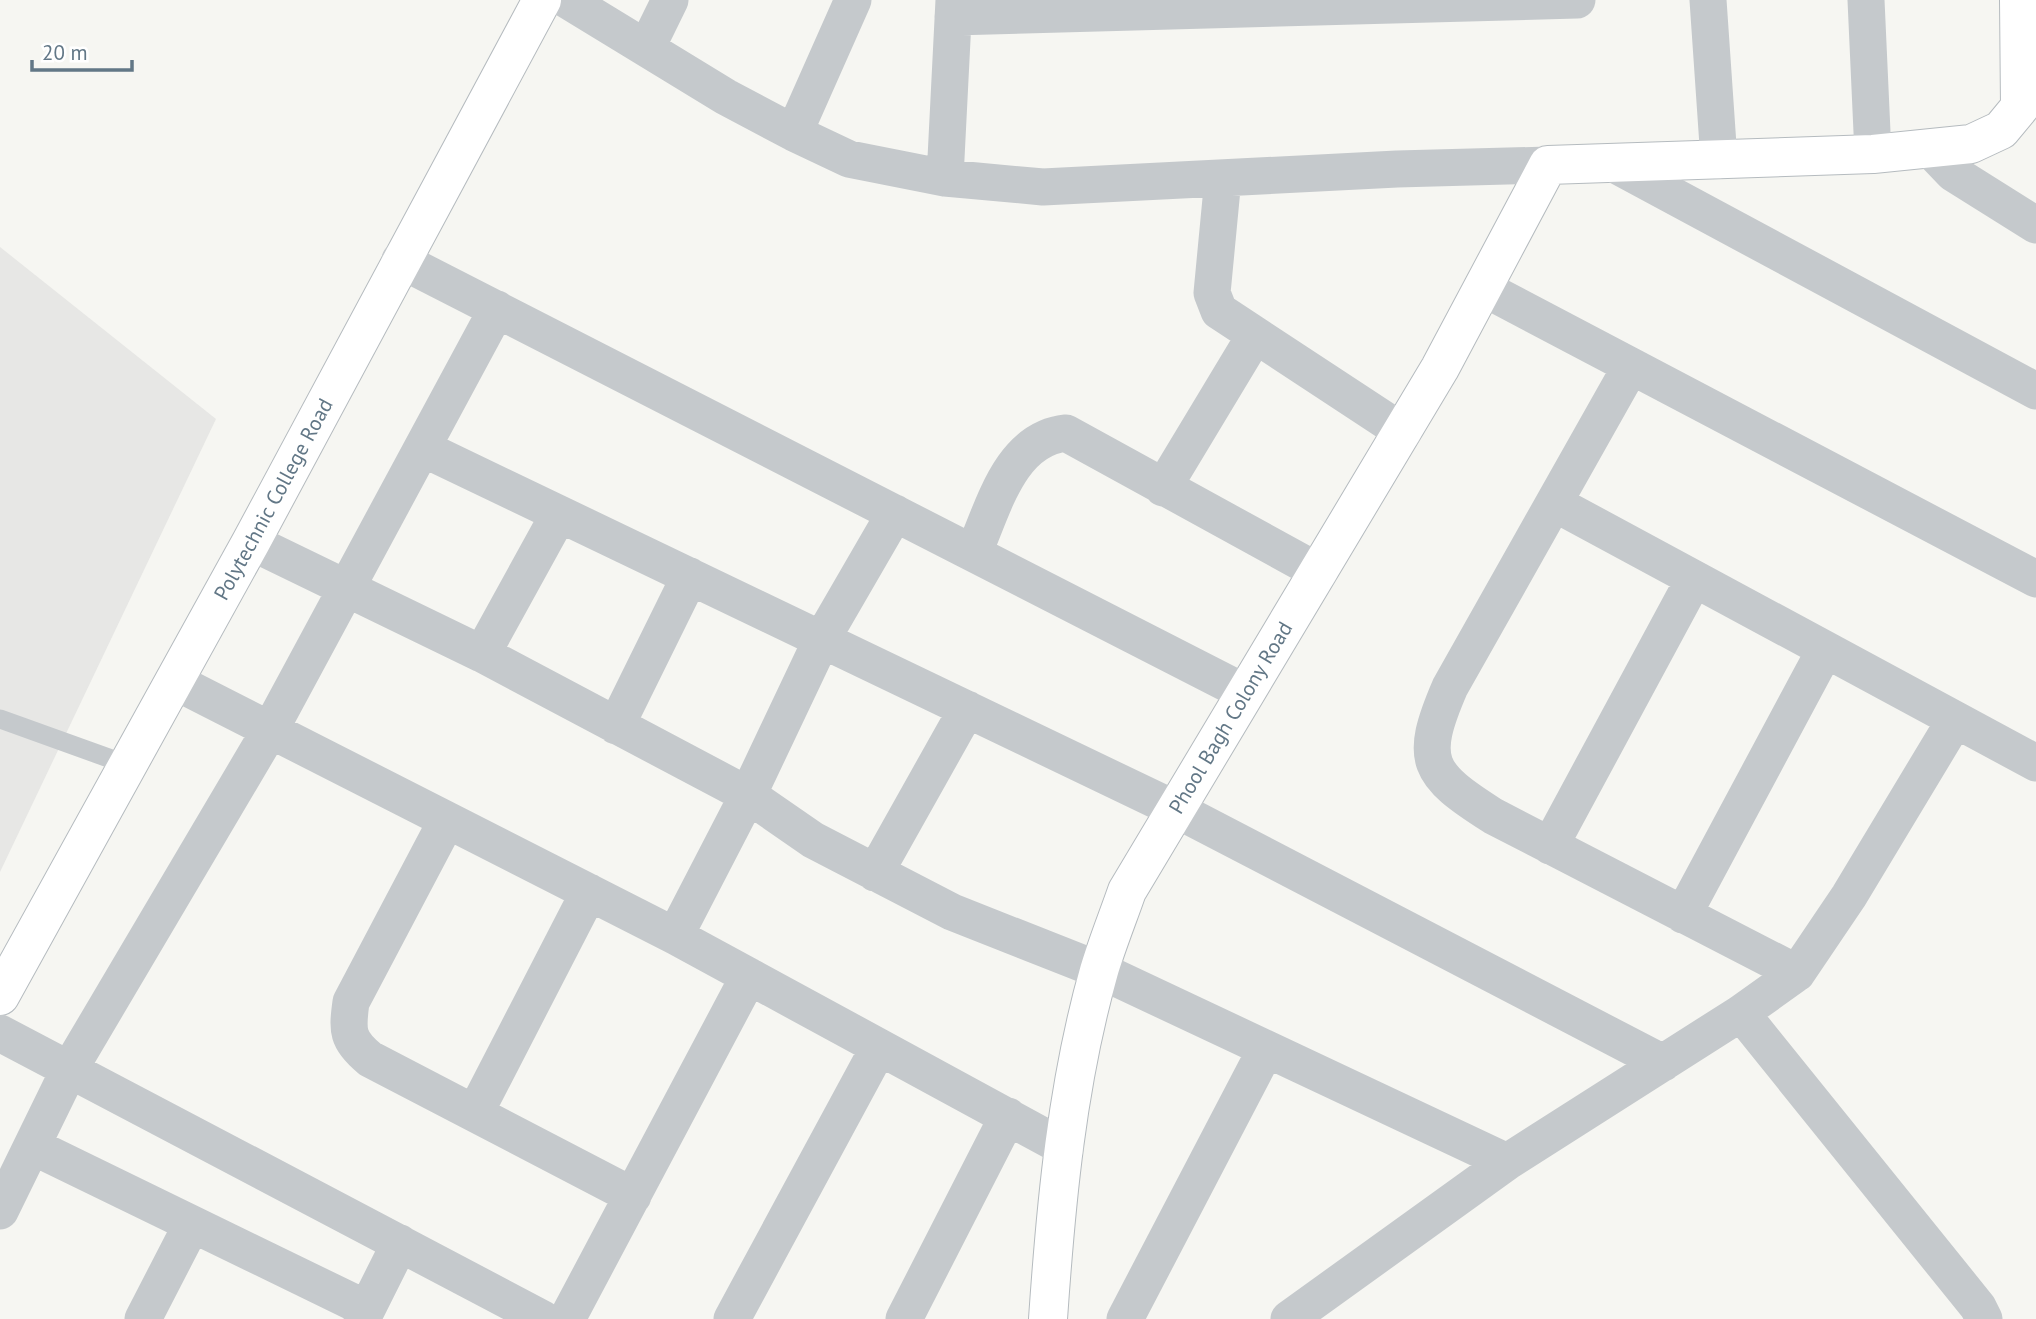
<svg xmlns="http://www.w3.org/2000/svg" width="2036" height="1319" font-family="'PT Sans',sans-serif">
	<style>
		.built { fill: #e7e7e5 }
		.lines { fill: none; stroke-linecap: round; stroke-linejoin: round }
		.secondary-casing { stroke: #b5bbbf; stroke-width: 40 }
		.lane { stroke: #c5c9cc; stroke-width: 19 }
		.street { stroke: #c5c9cc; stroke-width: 37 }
		.secondary { stroke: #fff; stroke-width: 38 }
		.labels { text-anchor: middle; stroke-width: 7; stroke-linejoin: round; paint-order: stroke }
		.street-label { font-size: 21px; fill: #627786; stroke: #fff }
	</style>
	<rect width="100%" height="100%" fill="#f6f6f2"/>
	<path class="built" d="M0 247 216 419 0 872Z"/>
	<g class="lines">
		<g class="secondary-casing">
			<g id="secondary">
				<path id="s1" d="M0 996 251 542 542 0"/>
				<path id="s2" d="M1048 1319C1056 1202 1067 1084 1099 971 1107 944 1118 917 1127 891L1440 368 1548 165 1873 154 1971 144 2001 130 2020 107 2019 0"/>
			</g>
		</g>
		<path class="lane" d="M0 719 128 765"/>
		<path class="street" d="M567 0 726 97 794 133 849 159 945 178 1043 187 1397 169 1548 165
			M1708 0 1719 160
			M1866 0 1873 154
			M953 17 1577 0
			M647 47 670 0
			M794 133 853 0
			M1931 150 1953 173 2036 225
			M1614 164 2036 391
			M945 178 954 0
			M1223 178 1212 293 1219 311 1403 432
			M400 260 1246 693
			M1483 288 2036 579
			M1631 366 1450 687C1418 761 1427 774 1493 816L1797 973
			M422 448 1177 810 1663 1063
			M1163 488 1254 337
			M1554 503 2036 763
			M251 542 482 654 748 795 813 840 952 912 1099 970 1507 1162
			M974 552C994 506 1010 439 1066 433L1319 572
			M482 654 559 514
			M174 681 675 936 1065 1148
			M616 726 690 576
			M447 820 351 1002C347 1031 347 1040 370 1059L633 1196
			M1550 846 1694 579
			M875 873 967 709
			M1683 915 1825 650
			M675 936 748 795 822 639 895 513
			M1741 1013 1978 1307 1984 1319
			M0 1033 543 1319
			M475 1113 589 892
			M32 1146 367 1309
			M0 1211 69 1070 270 730 497 309
			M143 1319 192 1224
			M362 1319 400 1243
			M567 1319 749 976
			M732 1319 879 1047
			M904 1319 1008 1116
			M1125 1319 1266 1049
			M1289 1319 1507 1162 1741 1013 1797 973 1849 896 1955 720"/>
		<use href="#secondary" class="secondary"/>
	</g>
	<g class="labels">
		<g class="street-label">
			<text dy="7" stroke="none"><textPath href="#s1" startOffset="567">Polytechnic College Road</textPath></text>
			<text dy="7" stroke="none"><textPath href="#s2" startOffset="639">Phool Bagh Colony Road</textPath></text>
		</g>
	</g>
	<path d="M32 60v10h100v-10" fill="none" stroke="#627786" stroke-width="3.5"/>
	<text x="42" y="60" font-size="21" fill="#627786" stroke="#ffffff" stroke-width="5" paint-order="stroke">20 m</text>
</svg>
